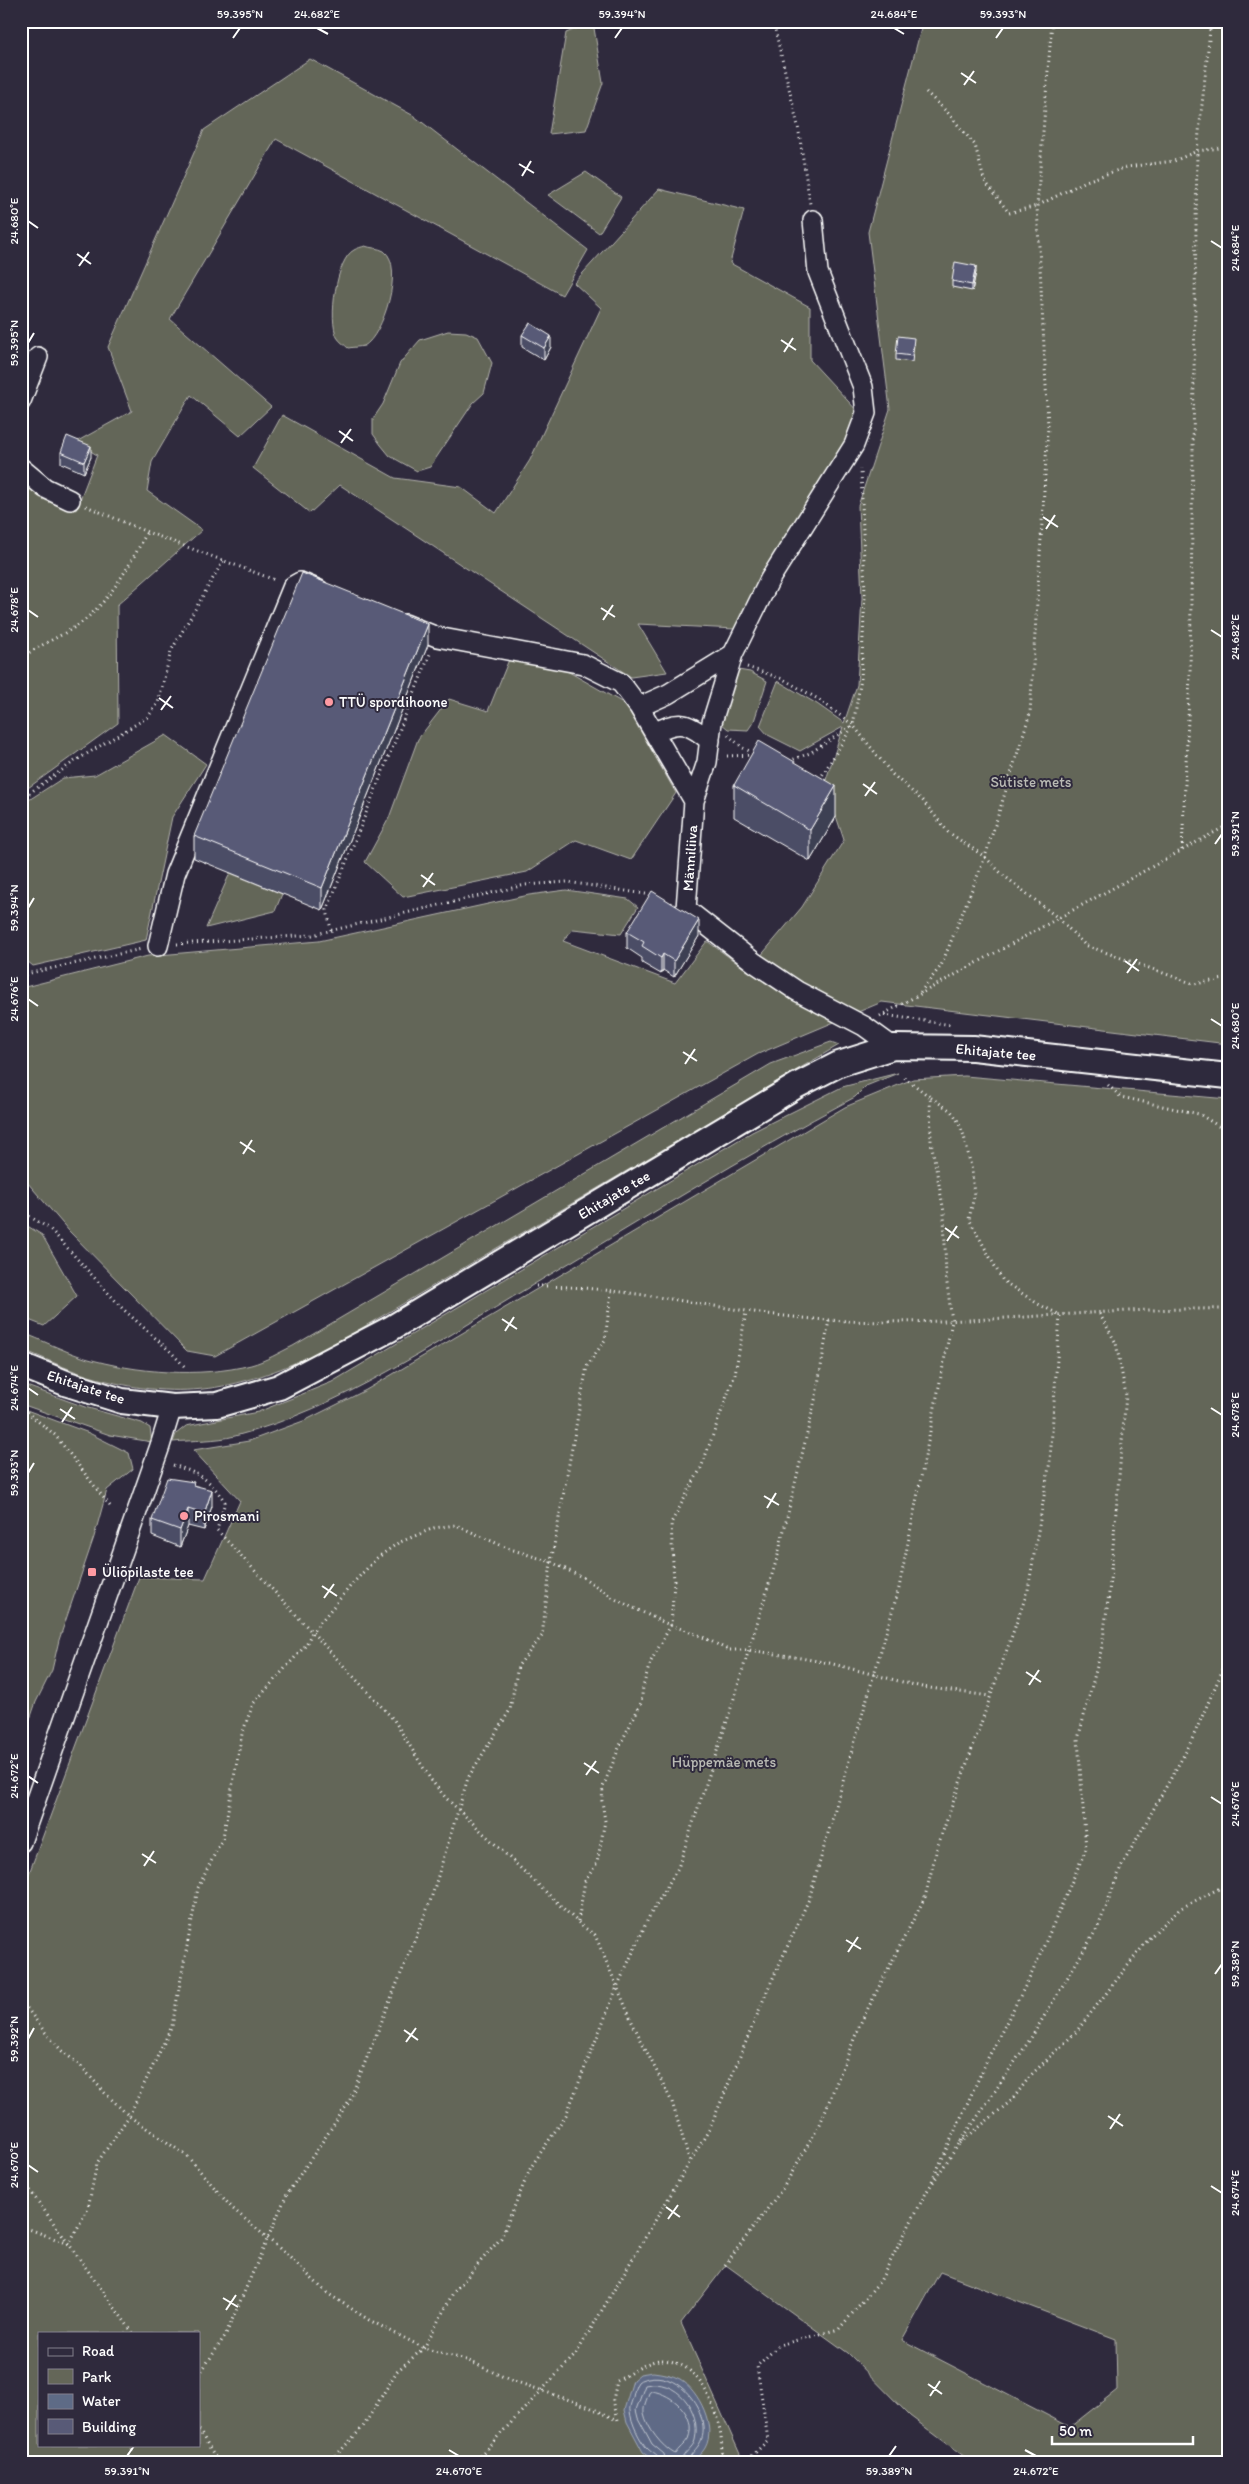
<svg xmlns="http://www.w3.org/2000/svg" width="1249" height="2484" font-family="Itim,sans-serif">
	<style>
		.green { fill: #646658; stroke: #b2b2ac; fill-rule: evenodd }
		.water { fill: #5e6b86; stroke: #9ea6b6 }
		.lines { fill: none; stroke-linecap: round; stroke-linejoin: round }
		.shore { stroke: #bfc4cf; stroke-width: 1 }
		.minor-casing { stroke: #fff; stroke-width: 22 }
		.major-casing { stroke: #fff; stroke-width: 28 }
		.path { stroke: #fff; stroke-width: 3; stroke-dasharray: 1 4; stroke-linecap: butt }
		.minor { stroke: #2f2a3d; stroke-width: 19 }
		.major { stroke: #2f2a3d; stroke-width: 24 }
		.wall { fill: #4c4d66; stroke: #fff }
		.shaded-wall { fill: #3e3f53; stroke: #fff }
		.building { fill: #585a77; stroke: #fff }
		.ticks { fill: none; stroke: #fff; stroke-width: 2 }
		.poi-dot { fill: #ff9aa2; stroke: #2f2a3d; stroke-width: 2 }
		.labels { text-anchor: middle; stroke-width: 4; stroke-linejoin: round; paint-order: stroke }
		.poi-label { font-size: 15px; fill: #fff; stroke: #2f2a3d; text-anchor: start }
		.park-label { font-size: 15px; fill: #b9bab4; stroke: #2f2a3d }
		.street-label { font-size: 15px; fill: #fff; stroke: #2f2a3d }
		.neatline { fill: none; stroke: #fff; stroke-width: 2 }
		.ticks-label { font-size: 12px; text-anchor: middle; fill: #fff }
	</style>
	<rect width="100%" height="100%" fill="#2f2a3d"/>
	<filter id="ink" filterUnits="userSpaceOnUse"><feTurbulence type="fractalNoise" baseFrequency=".02" numOctaves="2"/><feDisplacementMap in="SourceGraphic" scale="10" xChannelSelector="R" yChannelSelector="G"/><feConvolveMatrix kernelMatrix="1 2 1 2 8 2 1 2 1" color-interpolation-filters="sRGB"/></filter>
	<g filter="url(#ink)">
		<path class="green" d="M923 21H1228V1044L882 1002 758 1054 215 1356 187 1351 69 1231 21 1175V988L148 956 319 941 529 895 566 890 628 899 638 907 621 934 573 929 563 941 675 983 707 941 748 971 802 907 844 840 825 783 843 727 800 751 768 735 760 726 778 681 817 704 844 723 857 685 862 598 858 506 890 409 868 232Z
			M593 22 603 83 586 130 549 134 566 33Z
			M310 59 414 116 588 250 562 295 276 139 170 319 271 407 240 436 191 395 152 462 147 491 202 530 117 605 118 723 21 793V482L34 491 76 510 97 455 76 442 132 411 108 347 204 130Z
			M586 172 621 197 599 233 548 195Z
			M659 189 744 210 730 263 810 307V360L860 414 735 629 638 624 667 672 631 677 340 485 310 513 253 468 282 415 395 478 461 487 496 513 530 460 601 308 574 283Z
			M365 246C370 248 379 248 384 251 405 266 383 336 364 346 360 347 353 347 348 348 345 345 339 341 337 337 328 320 336 259 354 250 357 248 362 247 365 246Z
			M448 331 466 332 478 337 492 363 484 393 473 403 430 467 417 471 390 456 381 445 373 434V419L383 404 400 363 420 340Z
			M510 657 560 667 625 704 676 793 631 860 576 840 527 872 403 897 365 862 389 818 418 739 449 699 488 711Z
			M732 669 750 672 767 681 754 721 748 730 728 729 714 717Z
			M166 735 206 764 172 817 146 940 33 966 21 956V805L63 778 95 775Z
			M230 873 282 894 275 911 206 928Z
			M831 1042 839 1045 335 1344C247 1388 186 1405 89 1376 66 1369 44 1358 21 1349V1332C42 1340 63 1351 85 1358 137 1373 199 1378 251 1365 266 1361 280 1352 293 1346L771 1064Z
			M898 1073 866 1086 855 1097C744 1156 638 1222 531 1286 437 1342 342 1408 235 1436 216 1441 193 1440 173 1442L176 1434 186 1426 258 1412 332 1382 752 1132 842 1087Z
			M965 1076 1228 1099V2463H973L910 2416 848 2353 726 2265 681 2323 744 2463H21V1895L139 1577 205 1579 240 1501 193 1450 249 1441 306 1420 366 1390 845 1107 913 1079ZM940 2272 1116 2339 1117 2390 1070 2427 902 2340ZM39 2333H199V2445H39Z
			M21 1222 42 1235 77 1296 44 1326 21 1317Z
			M21 1384 85 1407 142 1423 150 1428 152 1442 110 1435 21 1404Z
			M21 1408 89 1433 129 1453 133 1469 107 1490 94 1537 59 1640 52 1670 36 1702 21 1745Z"/>
		<path class="water" d="M653 2372C662 2373 672 2375 680 2379 699 2391 717 2427 705 2448 702 2454 695 2458 691 2463L657 2462 643 2452 627 2422 624 2410 633 2380 640 2374Z"/>
		<g class="lines">
			<path class="shore" d="M652 2391C672 2394 698 2415 688 2439 685 2444 678 2449 675 2454 662 2447 647 2428 644 2413 643 2407 647 2399 649 2393Z
				M660 2463C659 2455 653 2454 648 2449 640 2442 631 2422 630 2411 629 2407 632 2401 633 2397 634 2392 635 2386 638 2382 641 2379 645 2379 648 2378 675 2372 701 2401 703 2426 705 2448 689 2450 688 2463
				M666 2463 664 2454 652 2444 638 2418 636 2410 645 2385C676 2378 702 2410 695 2440 693 2449 682 2452 681 2463"/>
			<g class="minor-casing">
				<path id="minor" d="M21 401 38 357
					M21 468 45 488 70 500
					M405 624 437 637 583 664 621 683 639 707 694 801 686 909 755 963 797 991 864 1026 893 1047
					M639 707 668 694 733 654
					M655 733C679 718 690 724 710 741
					M694 801 707 762 712 722 733 654 770 579 854 445 866 413 863 387 818 272 813 220
					M158 946 175 874 293 586 300 582 319 590
					M21 1842 160 1446 172 1407"/>
			</g>
			<g class="major-casing">
				<path id="major" d="M21 1365 68 1384 122 1401 172 1407 217 1405 279 1387 390 1329 796 1086 839 1064 893 1047 973 1048 1228 1076"/>
			</g>
			<path class="path" d="M773 21 798 126 810 204
				M1052 21 1037 206 1048 427 1030 713 985 857 1003 875 1058 918 1085 945 1194 984 1224 979 1228 976
				M926 92 948 113 975 145 984 180 1009 213 1037 206 1086 181 1127 167 1174 161 1197 151 1228 147
				M86 506 147 532 275 580
				M21 658C39 645 60 637 78 625 109 603 130 565 147 532
				M747 667 783 679 818 699 853 725 893 775 923 801 948 832 985 857 941 966 918 995
				M728 735 743 748 756 754
				M727 756 755 755
				M789 761 810 753 853 725
				M820 779 853 725 861 679 865 596 861 469
				M21 799 75 761 148 717 158 703 171 651 223 561
				M1182 850 1190 675 1197 151 1211 21
				M331 930 327 910 430 654
				M177 944 312 935 525 885 567 882 652 895
				M21 975 142 949
				M884 1015 952 1025
				M880 1016 1228 825
				M1108 1085 1121 1097 1199 1114 1228 1132
				M21 1211 50 1229 123 1309 171 1352 186 1368
				M536 1286C633 1286 730 1314 828 1320 961 1328 1094 1307 1228 1309
				M23 1409 55 1435 110 1506
				M173 1465C200 1474 209 1478 225 1502L217 1530 394 1720 431 1780 446 1798 582 1926 595 1935 632 2022 672 2102 690 2162
				M578 1921 585 1881 597 1863 605 1821 602 1801 603 1787 621 1743 641 1703 643 1687 650 1663 671 1625 674 1583 671 1523 701 1468 723 1407 735 1374 746 1312
				M21 2000 44 2031 62 2051 81 2066 105 2093 129 2116 187 2156 232 2208 285 2253 327 2293 369 2320 424 2348 469 2361 508 2379 587 2406 618 2420 613 2400 617 2381C628 2375 650 2359 662 2360 698 2362 713 2400 720 2430 723 2442 719 2453 727 2463
				M960 2143 1012 2100 1031 2075 1076 2032 1151 1936 1181 1908 1228 1884
				M21 2178 133 2333
				M932 2181 988 2058 1033 1971 1086 1849 1078 1739 1102 1647 1109 1593 1126 1395 1116 1343 1099 1313
				M21 2226 69 2244 88 2208 97 2163 129 2116 172 2026 198 1888 223 1837 242 1734 253 1704 306 1645 312 1632 354 1582 377 1558 398 1543 434 1528 456 1525 507 1548 551 1562 584 1578 615 1599 665 1623 701 1636 728 1650H749L789 1656 829 1663 922 1687 990 1696
				M725 2265 783 2188 820 2124 860 2024 925 1897 937 1848 1028 1590 1050 1461 1060 1315 1038 1304 1003 1281 969 1219 974 1196 972 1171 964 1136 957 1119 951 1111 930 1097
				M199 2375 225 2336 287 2194 349 2102 430 1902 468 1778 510 1710 518 1666 542 1636 551 1562 587 1366 605 1340 611 1292
				M199 2430 219 2463
				M123 2463 136 2445
				M329 2463 363 2427 397 2371 424 2348 453 2293 501 2238 531 2167 566 2115 617 1987 649 1917 678 1868 727 1721 778 1555 816 1396 829 1320
				M473 2463 576 2354 690 2162 710 2128 768 1989 809 1899 899 1588 952 1321 946 1276 944 1212 931 1141 930 1097 904 1077
				M745 2463 768 2440 757 2366 779 2345 839 2329 880 2281 927 2191 1031 2038 1098 1927 1121 1867 1189 1746 1224 1667 1228 1643"/>
			<use href="#minor" class="minor"/>
			<use href="#major" class="major"/>
		</g>
		<path class="wall" d="M976 272 972 291 952 287V281Z
			M522 335 551 347 544 360 522 347Z
			M914 344 912 362 896 360V354Z
			M61 452 91 457 84 473 61 463Z
			M428 645 322 910 194 858V836Z
			M734 785 836 817 810 861 734 817Z
			M627 932 699 936 674 977 663 970 661 974 642 963V958L627 948Z
			M194 1485 212 1506 204 1530 188 1526 180 1547 152 1536V1520Z"/>
		<path class="shaded-wall" d="M976 266V272L972 291V285Z
			M551 336V347L544 360V348Z
			M91 446V457L84 473V462Z
			M428 624V645L322 910V888Z
			M836 786V817L810 861V830Z
			M699 920V936L674 977V961Z
			M663 954V970L661 974V958Z
			M212 1490V1506L204 1530V1514Z
			M188 1509V1526L180 1547V1530Z"/>
		<path class="building" d="M955 262 976 266 972 285 952 281Z
			M530 323 551 336 544 348 522 335Z
			M898 336 914 338 912 356 896 354Z
			M67 436 91 446 84 462 61 452Z
			M302 573 428 624 322 888 194 836Z
			M759 741 836 786 810 830 734 785Z
			M652 891 699 920 674 961 663 954 661 958 642 946 644 942 627 932Z
			M167 1478 194 1482 193 1485 212 1490 204 1514 188 1509 180 1530 152 1520Z"/>
	</g>
	<path class="ticks" d="M317 28 328 34M894 28 904 34M233 38 240 28M615 38 622 28M996 38 1003 28M961 73 976 83M964 85 974 71M519 164 534 173M522 176 531 161M28 221 38 228M1211 241 1222 248M77 254 91 264M79 266 89 252M781 340 796 350M28 343 34 333M784 352 793 338M339 431 353 441M341 443 351 429M1043 517 1058 527M1046 529 1055 515M601 608 615 617M28 610 38 617M603 620 613 605M1211 630 1222 637M159 698 173 708M161 710 171 696M863 784 877 794M865 796 875 782M1215 844 1222 834M421 875 435 885M423 887 433 873M28 908 34 898M1125 961 1139 971M1127 973 1137 959M28 999 38 1006M1211 1019 1222 1026M683 1052 697 1061M685 1064 695 1049M240 1142 255 1152M243 1154 252 1140M945 1228 959 1238M947 1241 957 1226M502 1319 517 1329M505 1331 514 1317M28 1388 38 1395M1211 1408 1222 1415M60 1409 75 1419M62 1422 72 1407M28 1473 34 1463M764 1496 779 1505M767 1508 776 1493M322 1586 337 1596M324 1598 334 1584M1026 1672 1041 1682M1029 1685 1039 1670M584 1763 599 1773M586 1775 596 1761M28 1776 38 1783M1211 1797 1222 1804M142 1854 156 1863M144 1866 154 1851M846 1940 861 1949M848 1952 858 1937M1215 1974 1222 1964M404 2030 418 2040M28 2039 34 2028M406 2042 416 2028M1108 2116 1123 2126M1110 2129 1120 2114M28 2165 38 2172M1211 2186 1222 2193M666 2207 680 2217M668 2219 678 2205M223 2298 238 2307M226 2310 236 2295M928 2384 942 2394M930 2396 940 2381M449 2450 459 2456M1025 2450 1036 2456M127 2456 134 2446M889 2456 896 2446"/>
	<g class="poi-dot">
		<circle cx="329" cy="702" r="5"/>
		<circle cx="184" cy="1516" r="5"/>
		<rect x="87" y="1567" width="10" height="10" rx="2.5"/>
	</g>
	<g class="labels">
		<g class="poi-label">
			<text x="339" y="707">TTÜ spordihoone</text>
			<text x="194" y="1521">Pirosmani</text>
			<text x="102" y="1577">Üliõpilaste tee</text>
		</g>
		<g class="park-label">
			<text x="1031" y="787">Sütiste mets</text>
			<text x="724" y="1767">Hüppemäe mets</text>
		</g>
		<g class="street-label">
			<text transform="translate(690 858) rotate(-86)" y="5">Männiliiva</text>
			<text transform="translate(996 1052) rotate(5)" y="5">Ehitajate tee</text>
			<text transform="translate(614 1195) rotate(-31)" y="5">Ehitajate tee</text>
			<text transform="translate(86 1387) rotate(18)" y="5">Ehitajate tee</text>
		</g>
	</g>
	<rect width="1249" height="2484" fill="none" stroke="#2f2a3d" stroke-width="55"/>
	<rect x="38" y="2332" width="162" height="115" fill="#2f2a3d" stroke="#827f8b"/>
	<rect x="48" y="2348" width="25" height="8" fill="#2f2a3d" stroke="#827f8b"/>
	<text x="82" y="2356" font-size="15" fill="#ffffff">Road</text>
	<rect x="48" y="2369" width="25" height="15" fill="#646658" stroke="#827f8b"/>
	<text x="82" y="2382" font-size="15" fill="#ffffff">Park</text>
	<rect x="48" y="2394" width="25" height="15" fill="#5e6b86" stroke="#827f8b"/>
	<text x="82" y="2406" font-size="15" fill="#ffffff">Water</text>
	<rect x="48" y="2419" width="25" height="15" fill="#585a77" stroke="#827f8b"/>
	<text x="82" y="2432" font-size="15" fill="#ffffff">Building</text>
	<path d="M1052 2436v8h141v-8" fill="none" stroke="#ffffff" stroke-width="2.5"/>
	<text x="1059" y="2436" font-size="15" fill="#ffffff" stroke="#2f2a3d" stroke-width="4" paint-order="stroke">50 m</text>
	<rect x="28" y="28" width="1194" height="2428" class="neatline"/>
	<g class="ticks-label">
		<text x="240" y="18">59.395°N</text>
		<text x="317" y="18">24.682°E</text>
		<text x="622" y="18">59.394°N</text>
		<text x="894" y="18">24.684°E</text>
		<text x="1003" y="18">59.393°N</text>
		<text transform="translate(14 221) rotate(-90)" y="4">24.680°E</text>
		<text transform="translate(1235 248) rotate(-90)" y="4">24.684°E</text>
		<text transform="translate(14 343) rotate(-90)" y="4">59.395°N</text>
		<text transform="translate(14 610) rotate(-90)" y="4">24.678°E</text>
		<text transform="translate(1235 637) rotate(-90)" y="4">24.682°E</text>
		<text transform="translate(1235 834) rotate(-90)" y="4">59.391°N</text>
		<text transform="translate(14 908) rotate(-90)" y="4">59.394°N</text>
		<text transform="translate(14 999) rotate(-90)" y="4">24.676°E</text>
		<text transform="translate(1235 1026) rotate(-90)" y="4">24.680°E</text>
		<text transform="translate(14 1388) rotate(-90)" y="4">24.674°E</text>
		<text transform="translate(1235 1415) rotate(-90)" y="4">24.678°E</text>
		<text transform="translate(14 1473) rotate(-90)" y="4">59.393°N</text>
		<text transform="translate(14 1776) rotate(-90)" y="4">24.672°E</text>
		<text transform="translate(1235 1804) rotate(-90)" y="4">24.676°E</text>
		<text transform="translate(1235 1964) rotate(-90)" y="4">59.389°N</text>
		<text transform="translate(14 2039) rotate(-90)" y="4">59.392°N</text>
		<text transform="translate(14 2165) rotate(-90)" y="4">24.670°E</text>
		<text transform="translate(1235 2193) rotate(-90)" y="4">24.674°E</text>
		<text x="127" y="2475">59.391°N</text>
		<text x="459" y="2475">24.670°E</text>
		<text x="889" y="2475">59.389°N</text>
		<text x="1036" y="2475">24.672°E</text>
	</g>
</svg>
